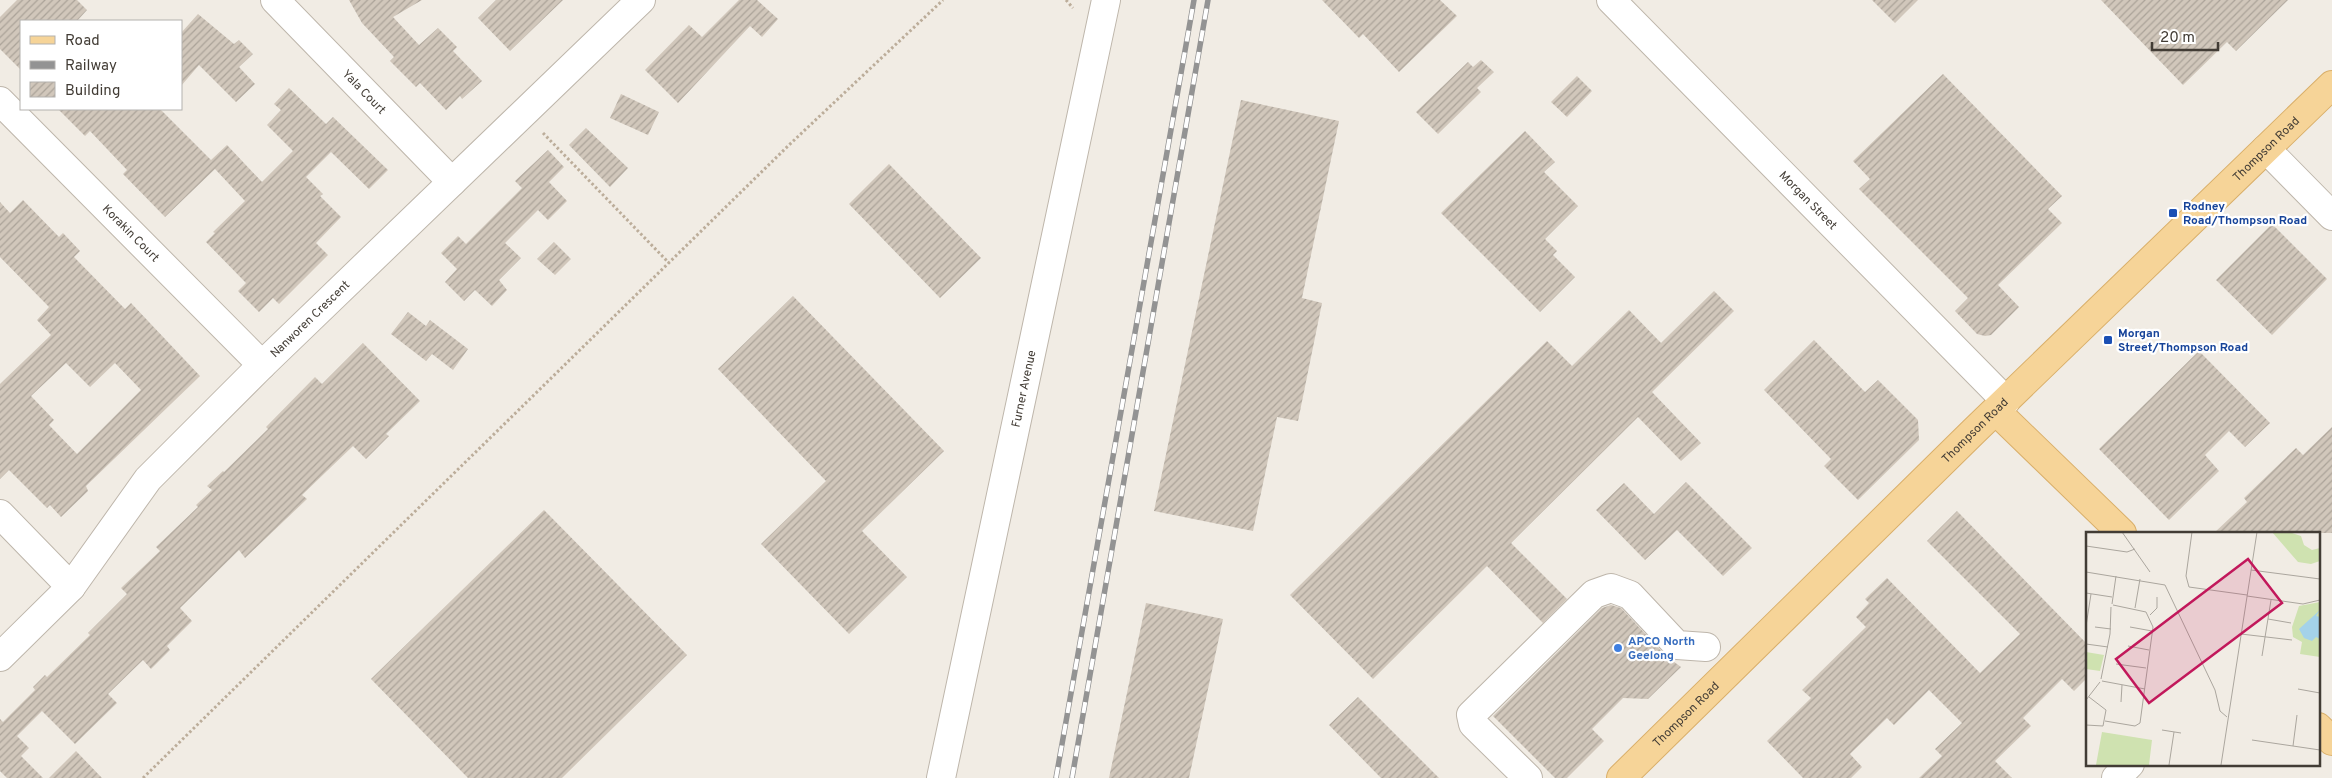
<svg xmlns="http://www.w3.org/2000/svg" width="2332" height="778" font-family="Overpass,sans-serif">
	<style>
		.building { fill: url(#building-hatch); fill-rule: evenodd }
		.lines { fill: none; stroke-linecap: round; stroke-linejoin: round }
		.minor-casing { stroke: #beb6ab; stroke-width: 30 }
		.major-casing { stroke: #d9af6a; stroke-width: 30 }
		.path { stroke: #bcad9a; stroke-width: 3; stroke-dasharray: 2.5 2.5; stroke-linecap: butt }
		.minor { stroke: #fff; stroke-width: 28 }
		.major { stroke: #f6d498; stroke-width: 28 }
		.rail-casing { stroke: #939393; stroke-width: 5.5 }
		.rail { stroke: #fff; stroke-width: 4; stroke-dasharray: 11; stroke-linecap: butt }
		.transit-dot { fill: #1a4fb4; stroke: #fff; stroke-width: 2 }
		.shop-dot { fill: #3f7fe0; stroke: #fff; stroke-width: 2 }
		.labels { text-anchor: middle; stroke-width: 4.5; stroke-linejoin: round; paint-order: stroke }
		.street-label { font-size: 12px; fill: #423c35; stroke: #fff }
		.transit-label { font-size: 12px; font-weight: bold; fill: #164399; stroke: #fff; text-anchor: start }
		.shop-label { font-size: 12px; font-weight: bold; fill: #366cbe; stroke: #fff; text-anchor: start }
		.inset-road { fill: none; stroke: #aba69e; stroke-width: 1 }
		.view { fill: #c2185b; fill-opacity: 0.15; stroke: #c2185b; stroke-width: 2.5 }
		.inset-edge { fill: none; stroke: #423c35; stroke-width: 2.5 }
	</style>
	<defs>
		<pattern id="building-hatch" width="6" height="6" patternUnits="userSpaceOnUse" patternTransform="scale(1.25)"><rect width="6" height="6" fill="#d1c7bb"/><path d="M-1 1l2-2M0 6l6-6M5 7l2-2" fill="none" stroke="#aba399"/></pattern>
	</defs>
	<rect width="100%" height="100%" fill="#f1ece4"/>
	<path class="building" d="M17 0H77L87 10 77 21H21V70L0 49V17Z
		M349 0H422L393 17 419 45 438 28 457 47 453 51 482 81 462 99 460 96 446 110 420 83 416 87 390 61 394 57 362 23Z
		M496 0H563L510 51 478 18Z
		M739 0H757L778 19 762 37 750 26 678 103 645 70 689 25 702 37Z
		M1322 0H1440L1457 16 1399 72 1363 34 1359 38Z
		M1872 0H1918L1895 23Z
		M2101 0H2288L2236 51 2227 42 2183 85Z
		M198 14 234 44 239 40 253 54 239 67 255 84 236 102 199 65 181 86V33Z
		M1481 60 1494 72 1477 88 1481 92 1438 134 1416 112 1468 62 1473 67Z
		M1943 74 2062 196 2048 209 2062 223 1998 285 2019 307 1991 335 1985 336 1977 334 1955 311 1968 298 1859 189 1870 179 1853 161Z
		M1577 76 1592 91 1567 117 1551 102Z
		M289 88 326 124 333 117 388 170 369 189 331 152 306 177 323 194 320 196 341 217 316 243 328 255 279 304 273 298 259 312 238 291 246 283 206 242 215 233 213 232 245 201 215 169 165 217 123 174 127 170 90 131 85 136 58 109H160L211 160 227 145 262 182 293 151 267 125 281 110 274 104Z
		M621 94 659 112 648 135 610 118Z
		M1241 100 1339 121 1302 298 1322 303 1298 421 1277 417 1253 531 1154 511Z
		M586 128 628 168 610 187 569 145Z
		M1525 131 1555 162 1544 172 1578 206 1545 239 1557 251 1553 255 1575 277 1540 312 1441 213Z
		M548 150 564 167 549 182 567 201 548 220 538 210 505 243 521 258 499 280 507 290 492 306 475 290 464 301 445 282 457 269 441 253 458 236 466 244 522 188 515 181Z
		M889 164 981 258 940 298 849 204Z
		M23 200 59 237 63 233 80 251 74 257 125 309 131 303 200 376 86 486 88 491 61 517 50 505 47 508 9 470 0 479V384L51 335 37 320 49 307 0 257V202L10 213ZM66 363 90 387 115 363 141 390 77 454 49 425 54 420 31 396Z
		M2272 224 2327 279 2272 335 2216 280Z
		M554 242 571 259 555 275 537 259Z
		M1714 291 1734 311 1652 392 1701 443 1681 461 1638 417 1511 543 1567 599 1543 623 1487 566 1373 679 1290 595 1547 341 1572 366 1629 310 1661 343Z
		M793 296 944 451 862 531 907 577 849 634 761 544 826 481 718 369Z
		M408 312 426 326 430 320 468 349 453 370 432 354 426 361 391 334Z
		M1814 340 1865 392 1878 380 1918 420 1919 440 1858 500 1824 466 1831 459 1764 390Z
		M363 343 420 401 386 434 389 436 366 459 353 446 302 495 307 499 245 558 239 550 180 608 192 621 167 646 170 650 151 669 143 660 108 694 117 703 75 744 42 711 17 736 29 748 21 756 43 778H7L0 771V719L3 722 35 690 33 687 45 675 47 677 90 635 88 633 127 594 121 588 160 551 156 547 198 507 196 505 212 490 207 486 223 471 224 472 268 429 266 427 315 377 322 384Z
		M2199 351 2270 423 2245 447 2229 431 2205 455 2219 471 2169 520 2099 449Z
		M2332 427V533H2214L2247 502 2244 498 2296 448 2303 455Z
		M1686 482 1752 548 1723 576 1677 530 1645 560 1596 510 1624 483 1654 514Z
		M544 510 687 655 562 778H468L371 679Z
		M1957 511 2087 644V678L2074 691 2062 679 2023 718 2031 726 1995 761 2012 778H1919L1942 756 1935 749 1962 723 1929 690 1894 725 1887 718 1850 754 1862 767 1851 778H1803L1767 741 1811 698 1802 690 1866 627 1856 617 1869 603 1865 599 1887 578 1980 673 2020 634 1927 541Z
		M1146 603 1223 619 1189 778H1109Z
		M1611 605 1621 608 1666 656 1681 667 1648 699 1623 698 1592 729 1604 741 1567 778H1555L1493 716 1602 608Z
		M1358 697 1439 778H1381L1329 725Z
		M76 751 102 778H49Z"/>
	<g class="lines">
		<g class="minor-casing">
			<g id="minor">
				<path id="s1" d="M275 0 452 182"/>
				<path id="s2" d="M1611 0 2006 401"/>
				<path id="s3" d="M0 101 262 365"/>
				<path d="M2266 149 2332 216"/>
				<path d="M0 514 71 587"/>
				<path id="s4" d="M0 657 71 587 148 479 262 365 641 0"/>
				<path id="s5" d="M941 778 1106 0"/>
				<path d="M1528 778 1473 724 1471 715 1594 594 1611 588 1630 595 1677 645 1706 647"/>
				<path d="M2116 778 2130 764"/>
			</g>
		</g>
		<g class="major-casing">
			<g id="major">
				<path d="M1996 411 2122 533"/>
				<path d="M2318 727 2332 741"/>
				<path id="s6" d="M1621 778 1973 432 2332 85"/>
			</g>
		</g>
		<path class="path" d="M1066 0 1073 8
			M543 133 669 263
			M143 778 789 145 943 0"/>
		<use href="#minor" class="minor"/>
		<use href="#major" class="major"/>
		<g class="rail-casing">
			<path id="rail" d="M1056 778 1194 0
				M1072 778 1208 0"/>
		</g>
		<use href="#rail" class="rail"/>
	</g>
	<g class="transit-dot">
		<rect x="2168" y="208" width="10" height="10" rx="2.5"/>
		<rect x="2103" y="335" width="10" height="10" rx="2.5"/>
	</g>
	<circle class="shop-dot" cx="1618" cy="648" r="5"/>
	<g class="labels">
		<g class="street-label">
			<text dy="4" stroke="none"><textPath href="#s1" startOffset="128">Yala Court</textPath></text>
			<text dy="4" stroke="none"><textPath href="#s6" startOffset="901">Thompson Road</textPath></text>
			<text dy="4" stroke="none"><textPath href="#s2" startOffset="281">Morgan Street</textPath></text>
			<text dy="4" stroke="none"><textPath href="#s3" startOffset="186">Korakin Court</textPath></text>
			<text dy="4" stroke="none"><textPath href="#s4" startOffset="460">Nanworen Crescent</textPath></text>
			<text dy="4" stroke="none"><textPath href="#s5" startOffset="398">Furner Avenue</textPath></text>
			<text dy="4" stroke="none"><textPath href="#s6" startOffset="496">Thompson Road</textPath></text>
			<text dy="4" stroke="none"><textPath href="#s6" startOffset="91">Thompson Road</textPath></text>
		</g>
		<g class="transit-label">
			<text x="2183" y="210">Rodney<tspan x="2183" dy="14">Road/Thompson Road</tspan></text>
			<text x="2118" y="337">Morgan<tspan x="2118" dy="14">Street/Thompson Road</tspan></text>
		</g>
		<g class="shop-label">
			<text x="1628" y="645">APCO North<tspan x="1628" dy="14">Geelong</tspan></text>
		</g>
	</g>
	<g transform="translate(2086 532)">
		<rect width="234" height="234" fill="#f1ece4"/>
		<path d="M0 120 18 123 14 139 0 137Z" fill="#cfe2b0"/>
		<path d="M186 0H203L215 4 218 13 226 18 234 16V29L225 32 212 30ZM234 70V125L214 122 216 110 207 105 206 95 213 74ZM16 200 66 208 63 233H10Z" fill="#cfe2b0"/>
		<path d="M234 78 230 84 234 85V107L230 105 226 109 218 106 213 97Z" fill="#a4d2e9"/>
		<path class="inset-road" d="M36 0 64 40M106 0 100 44 103 55 161 63M0 14 41 20 49 17M165 38 234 47M0 40 79 53 129 158 134 179 141 185M0 61 26 65M161 64 217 72 234 68M26 72 30 44M49 76 54 47M64 83 71 76V65M182 87 205 91M0 94 5 62M9 95 25 97M44 95 66 99M155 102 206 108M0 112 22 115M42 114 63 118M176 124 185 68M30 132 60 136M15 147 24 102 25 75M16 149 59 157M212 157 234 161M0 168 14 150M35 170 36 153M19 189 49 194 54 191 67 95 60 80 27 73M0 193 17 194 20 178 3 165M76 198 95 201M166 208 234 218M207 214 211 183M83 233 88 200M135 233 171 0"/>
		<path class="view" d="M162 27 196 71 63 171 30 127Z"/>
		<rect width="234" height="234" class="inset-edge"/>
	</g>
	<rect x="20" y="20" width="162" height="90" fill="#ffffff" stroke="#b3b1ae"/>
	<rect x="30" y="36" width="25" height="8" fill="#f6d498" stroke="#b3b1ae"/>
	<text x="65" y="45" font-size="15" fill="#423c35">Road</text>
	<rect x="30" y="61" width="25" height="8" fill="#939393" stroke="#b3b1ae"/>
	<text x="65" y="70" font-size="15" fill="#423c35">Railway</text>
	<rect x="30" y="82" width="25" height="15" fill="url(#building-hatch)" stroke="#b3b1ae"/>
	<text x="65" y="95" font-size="15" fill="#423c35">Building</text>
	<path d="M2152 42v8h66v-8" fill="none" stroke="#423c35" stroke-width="2.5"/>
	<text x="2160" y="42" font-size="15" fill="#423c35" stroke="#ffffff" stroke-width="4" paint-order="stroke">20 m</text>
</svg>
